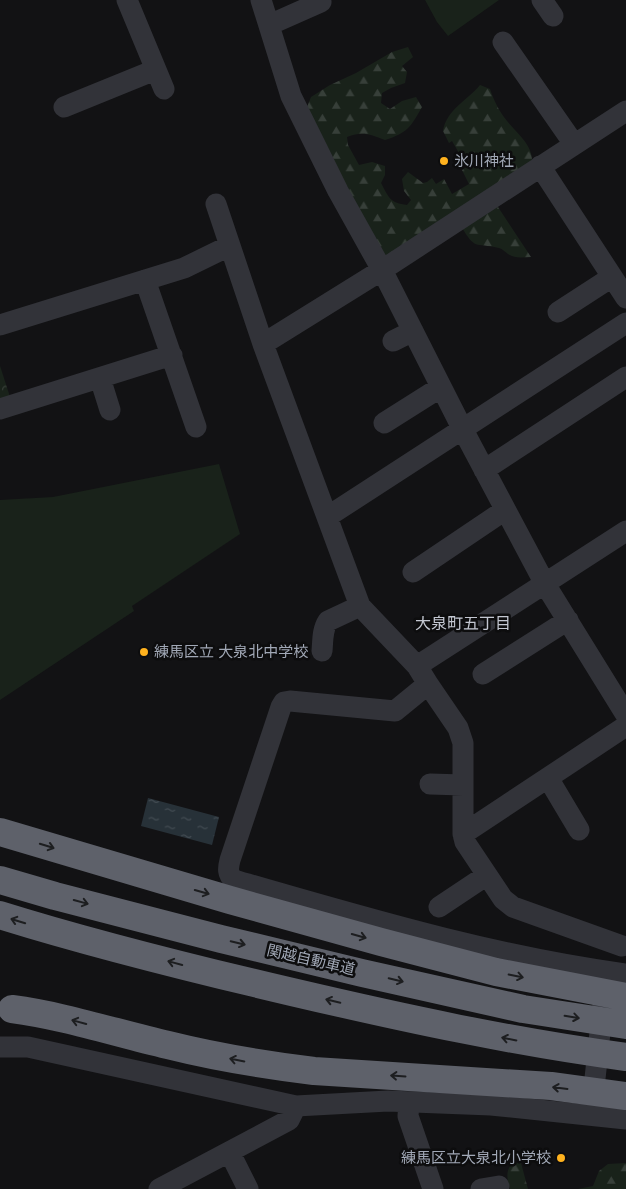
<svg xmlns="http://www.w3.org/2000/svg" width="626" height="1189" font-family="Arial,'Noto Sans JP',sans-serif">
	<style>
		.grass { fill: #19221a }
		.forest { fill: url(#forest-firs) }
		.park { fill: url(#park-crowns) }
		.water { fill: url(#water-ripples) }
		.lines { fill: none; stroke-linecap: round; stroke-linejoin: round }
		.minor { stroke: #323339; stroke-width: 21 }
		.highway-bridge { stroke: #5e616a; stroke-width: 28 }
		.oneway { stroke: #1d1e20 }
		.poi-dot { fill: #ffb21e; stroke: #0d0d0e; stroke-width: 2 }
		.labels { text-anchor: middle; stroke-width: 5; stroke-linejoin: round; paint-order: stroke }
		.poi-label { font-size: 15px; fill: #a1a8b6; stroke: #0d0d0e; text-anchor: start }
		.street-label { font-size: 15px; fill: #a1a8b6; stroke: #0d0d0e }
		.neighbourhood-label { font-size: 16px; fill: #c3c7d1; stroke: #0d0d0e }
	</style>
	<defs>
		<pattern id="forest-firs" width="22" height="20" patternUnits="userSpaceOnUse" patternTransform="scale(1.25)"><rect width="22" height="20" fill="#19221a"/><path d="M5 1l3.5 6h-7zM16 11l3.5 6h-7z" fill="#373f39"/></pattern>
		<pattern id="park-crowns" width="20" height="18" patternUnits="userSpaceOnUse" patternTransform="scale(1.25)"><rect width="20" height="18" fill="#19221a"/><path d="M2 6a3 3 0 1 1 6 0M12 15a3 3 0 1 1 6 0" fill="none" stroke="#373f39"/></pattern>
		<pattern id="water-ripples" width="26" height="14" patternUnits="userSpaceOnUse" patternTransform="scale(1.25)"><rect width="26" height="14" fill="#273138"/><path d="M2 4q2-2 4 0t4 0M15 11q2-2 4 0t4 0" fill="none" stroke="#434c53"/></pattern>
	</defs>
	<rect width="100%" height="100%" fill="#121214"/>
	<path class="grass" d="M425 0H499L448 36 437 22Z
		M219 464 240 534 132 606 134 611 0 700V500L53 497Z"/>
	<path class="forest" d="M408 47 413 57 402 66 407 72 405 83 391 88 382 93 381 103 390 109 402 101 416 97 422 107C411 127 407 133 385 140 370 134 362 131 347 137L348 145 359 165 372 162 385 166V175L381 183C389 198 390 203 407 205L411 200 404 191 402 179 408 172 423 183 427 182 432 178 436 184 444 179 452 194 469 184 462 170 471 164 463 151 459 153 452 141 449 143 443 131C447 109 467 101 480 85L490 89C494 101 499 111 507 121 518 135 534 145 532 165L390 256 383 255 367 232 307 107 311 97 330 85 356 73 392 52Z
		M496 204 531 257C523 257 516 259 508 254 505 252 503 249 499 248 474 242 476 251 461 226Z
		M513 1162 521 1163 528 1189H510C507 1179 505 1171 513 1162Z
		M626 1163V1189H578L593 1186 599 1171 608 1164Z"/>
	<path class="park" d="M0 366 11 400 0 403Z"/>
	<path class="water" d="M148 798 219 817 212 845 141 826Z"/>
	<g class="lines">
		<path class="minor" d="M127 0 164 89
			M261 0 291 96 338 191 382 270 462 428 545 584 626 715
			M542 0 553 16
			M269 25 321 2
			M503 42 574 144
			M64 107 155 70
			M540 166 626 298
			M216 204 263 344 360 606 417 666 428 684
			M145 280 196 427
			M558 312 612 277
			M0 325 184 268 229 246
			M393 341 413 331
			M263 344 382 270 626 111
			M100 378 110 410
			M0 409 172 355
			M384 423 441 387
			M484 470 626 377
			M327 517 626 323
			M413 572 505 510
			M322 651C323 641 322 630 328 621L360 606
			M417 666 626 531
			M483 674 568 620
			M548 778 579 830
			M430 784 463 785
			M463 834 626 726
			M439 907 487 875
			M622 946 513 907 503 899 465 842 463 834V743L458 728 428 684 395 711 290 701 284 702 281 707 230 860C228 868 227 874 234 880 363 917 492 956 626 974
			M0 1047H28L296 1106 388 1101 491 1105 626 1119
			M409 1102 408 1116 433 1189
			M592 1106 606 977
			M230 1153 248 1189
			M159 1189 289 1120 296 1106
			M481 1189 499 1186"/>
		<path class="highway-bridge" d="M0 832 230 900 381 942 496 972 626 997
			M0 880 55 896 221 939 362 973 523 1009 626 1025
			M0 915C96 945 194 969 292 992 403 1018 514 1042 626 1057
			M12 1009C65 1016 116 1033 168 1045 216 1057 265 1065 314 1071L551 1086 626 1096"/>
	</g>
	<defs><path id="oneway-shaft" d="M-6 0H5M1.5-3L5.5 0L1.5 3" fill="none" stroke-width="1.6" stroke-linecap="round" stroke-linejoin="round" transform="scale(1.25)"/></defs>
	<g class="oneway">
		<use href="#oneway-shaft" transform="translate(47 846) rotate(17)"/>
		<use href="#oneway-shaft" transform="translate(202 892) rotate(16)"/>
		<use href="#oneway-shaft" transform="translate(81 902) rotate(15)"/>
		<use href="#oneway-shaft" transform="translate(18 921) rotate(-163)"/>
		<use href="#oneway-shaft" transform="translate(359 936) rotate(16)"/>
		<use href="#oneway-shaft" transform="translate(238 943) rotate(13)"/>
		<use href="#oneway-shaft" transform="translate(175 963) rotate(-165)"/>
		<use href="#oneway-shaft" transform="translate(516 976) rotate(11)"/>
		<use href="#oneway-shaft" transform="translate(396 980) rotate(13)"/>
		<use href="#oneway-shaft" transform="translate(333 1001) rotate(-167)"/>
		<use href="#oneway-shaft" transform="translate(572 1017) rotate(9)"/>
		<use href="#oneway-shaft" transform="translate(79 1022) rotate(-165)"/>
		<use href="#oneway-shaft" transform="translate(509 1039) rotate(-169)"/>
		<use href="#oneway-shaft" transform="translate(237 1060) rotate(-169)"/>
		<use href="#oneway-shaft" transform="translate(398 1076) rotate(-176)"/>
		<use href="#oneway-shaft" transform="translate(560 1088) rotate(-173)"/>
	</g>
	<g class="poi-dot">
		<circle cx="444" cy="161" r="5"/>
		<circle cx="144" cy="652" r="5"/>
		<circle cx="561" cy="1158" r="5"/>
	</g>
	<g class="labels">
		<g class="poi-label">
			<text x="454" y="166">氷川神社</text>
			<text x="154" y="657">練馬区立 大泉北中学校</text>
			<text x="551" y="1163" text-anchor="end">練馬区立大泉北小学校</text>
		</g>
		<g class="street-label">
			<text transform="translate(311 960) rotate(13)" y="5">関越自動車道</text>
		</g>
		<g class="neighbourhood-label">
			<text x="463" y="629">大泉町五丁目</text>
		</g>
	</g>
</svg>
